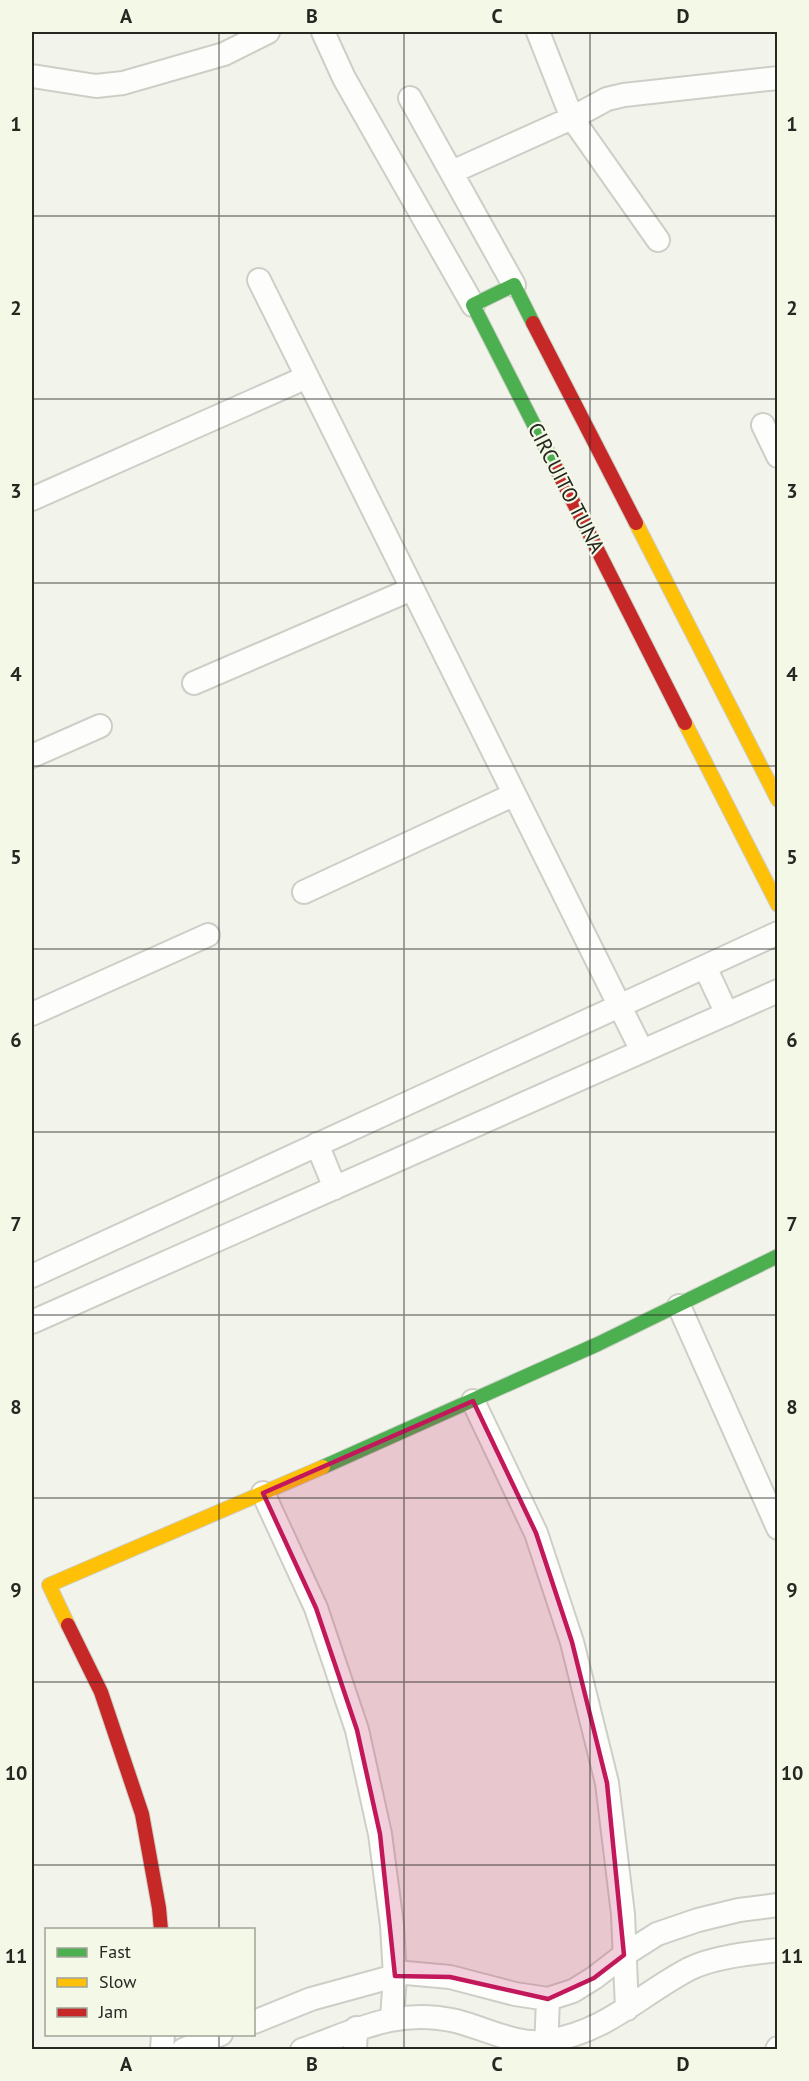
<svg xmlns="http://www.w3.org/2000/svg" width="809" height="2081" font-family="'PT Sans',sans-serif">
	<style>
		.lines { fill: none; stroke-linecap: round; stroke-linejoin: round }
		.street-casing { stroke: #cdcfc7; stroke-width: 26 }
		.fast-casing { stroke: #cdcfc7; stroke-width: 16 }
		.slow-casing { stroke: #cdcfc7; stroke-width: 16 }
		.jam-casing { stroke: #cdcfc7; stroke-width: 16 }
		.street { stroke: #fdfdfc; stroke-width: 22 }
		.fast { stroke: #4caf50; stroke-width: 14 }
		.slow { stroke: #ffc107; stroke-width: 14 }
		.jam { stroke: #c62828; stroke-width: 14 }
		.marked { fill: #c2185b; fill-opacity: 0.2; stroke: #c2185b; stroke-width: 4.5; stroke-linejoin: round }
		.grid { fill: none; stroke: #252721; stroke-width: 1.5; stroke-opacity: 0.55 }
		.labels { text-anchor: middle; stroke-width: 4.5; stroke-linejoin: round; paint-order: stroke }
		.street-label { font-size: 21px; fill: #252721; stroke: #f3f8e7 }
		.neatline { fill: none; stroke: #252721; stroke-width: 2 }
		.grid-label { font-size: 20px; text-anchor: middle; font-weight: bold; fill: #252721 }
	</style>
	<rect width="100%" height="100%" fill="#f2f4eb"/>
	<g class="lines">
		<g class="street-casing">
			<path id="street" d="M323 32 344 78 473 305
				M538 32 572 118 658 240
				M32 76 96 86 123 83 224 54 268 32
				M410 98 514 285
				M452 172 572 118 607 99 624 95 778 78
				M259 280 642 1051
				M763 425 778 456
				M32 499 307 377
				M194 683 412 589
				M32 756 100 726
				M304 892 513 795
				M705 967 727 1014
				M32 1014 208 935
				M317 1144 335 1188
				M32 1276 778 933
				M679 1306 778 1528
				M32 1322 778 991
				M473 1401 536 1533 572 1642 607 1783 623 1914 627 2009
				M263 1493 316 1608 357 1730 380 1834 392 1925 395 1976 392 2018
				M254 2022 311 1999 406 1973 450 1977 515 1994 548 1999 573 1991 594 1978 624 1955 657 1934 698 1920 739 1910 778 1905
				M162 2050 163 2034
				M183 2050 221 2034
				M302 2050C356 2031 396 2007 456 2021 484 2028 519 2047 548 2041 608 2031 638 1996 689 1969 713 1957 751 1953 778 1950
				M355 2050 356 2028
				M546 2050 548 1999
				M777 2050 778 2048"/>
		</g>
		<g class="fast-casing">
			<path id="fast" d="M533 323 514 285 473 305 556 468
				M323 1467 598 1344 778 1256"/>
		</g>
		<g class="slow-casing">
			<path id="slow" d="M636 523 778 800
				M685 723 778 905
				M68 1625 49 1585 323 1467"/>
		</g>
		<g class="jam-casing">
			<path id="jam" d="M533 323 636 523
				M556 468 685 723
				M68 1625 101 1692 142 1814 159 1908 161 1930"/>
		</g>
		<use href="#street" class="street"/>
		<use href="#fast" class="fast"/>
		<use href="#slow" class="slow"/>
		<use href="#jam" class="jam"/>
	</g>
	<path class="marked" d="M473 1401 536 1533 572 1642 607 1783 624 1955 594 1978 548 1999 450 1977 395 1976 380 1834 357 1730 316 1608 263 1493Z"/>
	<path class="grid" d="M219 32V1930M404 32V2050M590 32V2050M32 216H778M32 399H778M32 583H778M32 766H778M32 949H778M32 1132H778M32 1315H778M32 1498H778M32 1682H778M32 1865H778M219 2034V2050"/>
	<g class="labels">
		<g class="street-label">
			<text transform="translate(566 488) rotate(63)" y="7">CIRCUITO TUNA</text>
		</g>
	</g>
	<rect width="809" height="2081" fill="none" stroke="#f3f8e7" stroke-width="66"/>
	<rect x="45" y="1928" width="210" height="108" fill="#f3f8e7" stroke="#a1a498" stroke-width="1.5"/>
	<rect x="57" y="1948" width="30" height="9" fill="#4caf50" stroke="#a1a498" stroke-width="1.5"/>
	<text x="99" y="1958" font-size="18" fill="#252721">Fast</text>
	<rect x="57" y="1978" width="30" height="9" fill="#ffc107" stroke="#a1a498" stroke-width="1.5"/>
	<text x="99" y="1988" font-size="18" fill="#252721">Slow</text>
	<rect x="57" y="2008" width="30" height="9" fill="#c62828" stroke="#a1a498" stroke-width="1.5"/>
	<text x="99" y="2018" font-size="18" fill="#252721">Jam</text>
	<rect x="33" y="33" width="743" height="2015" class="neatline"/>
	<g class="grid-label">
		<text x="126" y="23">A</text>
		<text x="312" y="23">B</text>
		<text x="497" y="23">C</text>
		<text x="683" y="23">D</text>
		<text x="16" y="131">1</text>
		<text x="792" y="131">1</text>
		<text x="16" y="315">2</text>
		<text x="792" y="315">2</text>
		<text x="16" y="498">3</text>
		<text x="792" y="498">3</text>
		<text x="16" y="681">4</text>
		<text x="792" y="681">4</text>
		<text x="16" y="864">5</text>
		<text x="792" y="864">5</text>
		<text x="16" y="1047">6</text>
		<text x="792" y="1047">6</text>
		<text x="16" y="1231">7</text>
		<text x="792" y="1231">7</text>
		<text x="16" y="1414">8</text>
		<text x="792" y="1414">8</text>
		<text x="16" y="1597">9</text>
		<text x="792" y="1597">9</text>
		<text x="16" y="1780">10</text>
		<text x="792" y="1780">10</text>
		<text x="16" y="1963">11</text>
		<text x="792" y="1963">11</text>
		<text x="126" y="2071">A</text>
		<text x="312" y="2071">B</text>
		<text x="497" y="2071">C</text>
		<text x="683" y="2071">D</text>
	</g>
</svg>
